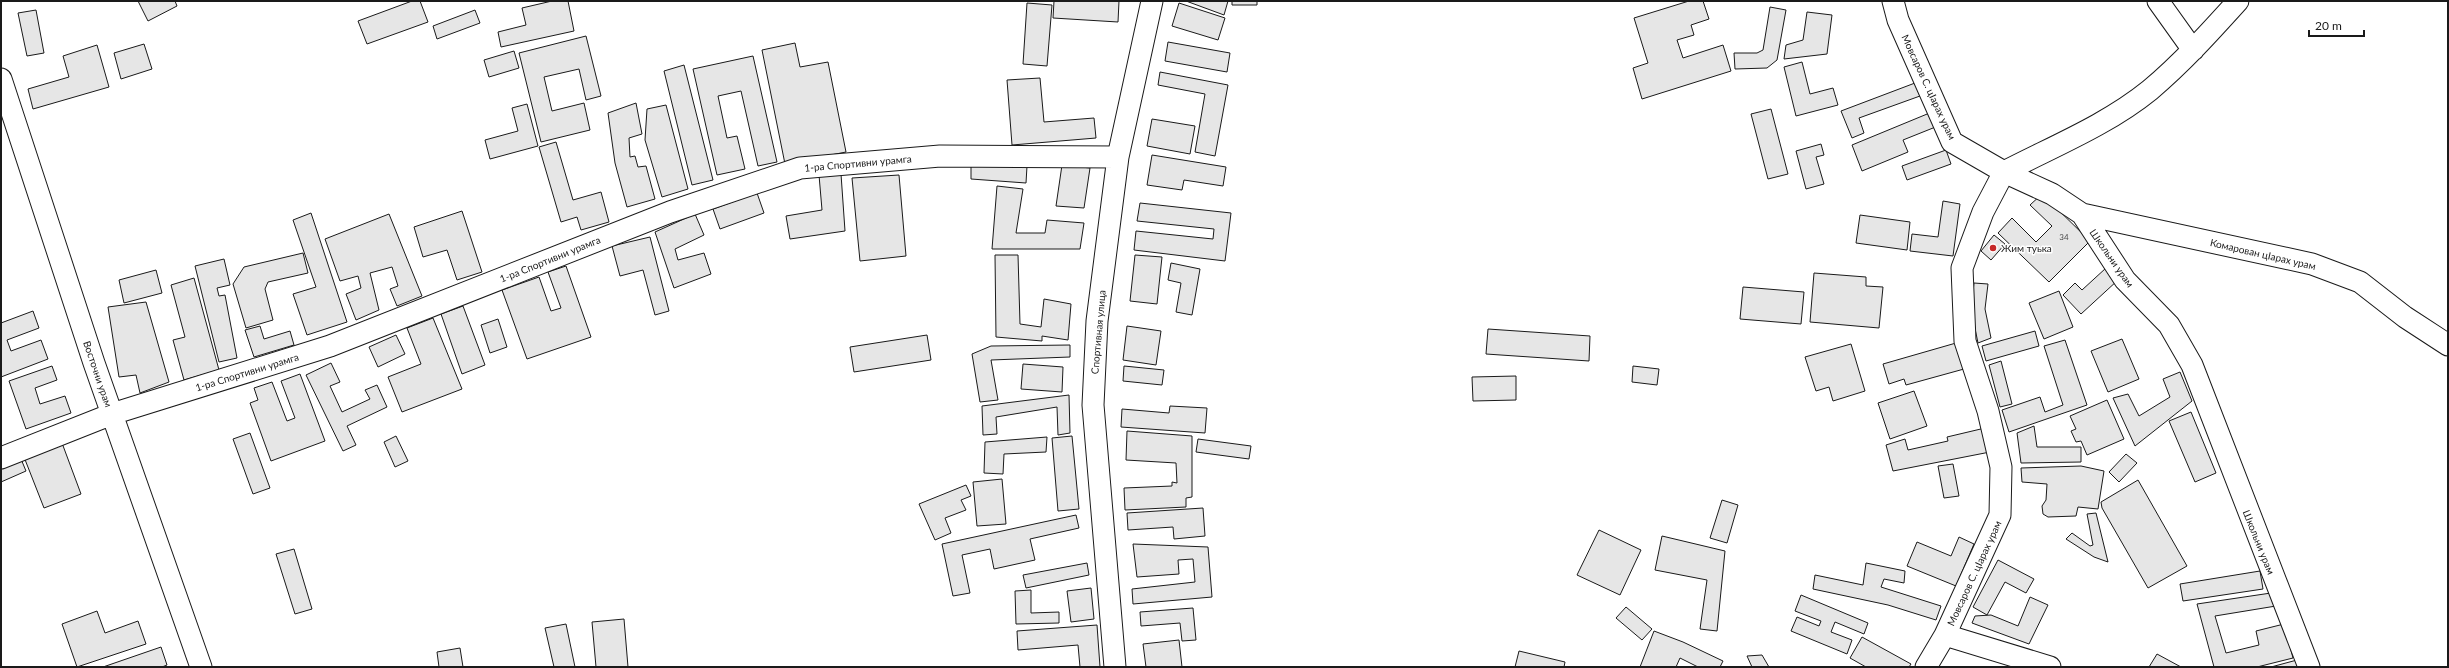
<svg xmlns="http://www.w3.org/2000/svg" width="2449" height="668" font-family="Lato,sans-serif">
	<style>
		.building { fill: #e6e6e6; stroke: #1a1a1a }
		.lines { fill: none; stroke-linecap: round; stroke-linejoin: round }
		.minor-casing { stroke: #1a1a1a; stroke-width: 23 }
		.minor { stroke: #fff; stroke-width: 21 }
		.poi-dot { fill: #c62828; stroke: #fff; stroke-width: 1.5 }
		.labels { text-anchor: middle; stroke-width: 3; stroke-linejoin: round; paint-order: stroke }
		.number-label { font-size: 8px; fill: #4d4d4d }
		.street-label { font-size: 10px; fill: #1a1a1a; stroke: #fff }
		.poi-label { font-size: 10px; fill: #1a1a1a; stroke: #fff; text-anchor: start }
	</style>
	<rect width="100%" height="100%" fill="#fff"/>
	<path class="building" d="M138 1H175L177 6 148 21Z
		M412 1H420L428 22 367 44 358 21Z
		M552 1H568L574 31 501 47 498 32 526 25 522 8Z
		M1054 1H1119L1118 22 1053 18Z
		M1186 1H1228L1224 15Z
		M1232 1H1257V5H1232Z
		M1689 1H1703L1709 19 1691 25 1694 35 1677 40 1683 58 1723 45 1731 71 1642 99 1633 68 1648 63 1634 18Z
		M1027 3 1052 5 1047 66 1023 64Z
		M1179 3 1225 18 1218 40 1172 26Z
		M1770 7 1786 10 1777 60 1767 68 1735 69 1734 53H1757L1763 50Z
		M36 10 44 53 27 56 18 13Z
		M475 10 480 23 437 39 433 26Z
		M1807 12 1832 15 1827 54 1784 59 1786 45 1803 40Z
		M586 36 601 96 586 100 579 69 544 77 552 111 584 103 590 130 541 142 519 53Z
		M1168 42 1230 53 1227 72 1165 61Z
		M795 43 800 67 828 62 846 152 785 164 762 50Z
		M144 44 152 69 121 79 114 53Z
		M97 45 109 87 33 109 28 89 69 77 63 56Z
		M514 51 519 68 489 77 484 60Z
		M753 56 777 162 758 166 741 91 718 96 727 138 737 136 745 169 717 175 693 69Z
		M1802 62 1810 94 1833 88 1838 105 1796 116 1784 67Z
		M684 65 713 180 692 185 664 71Z
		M1160 72 1228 85 1215 156 1195 152 1205 94 1158 85Z
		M1040 78 1044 122 1094 118 1096 138 1012 145 1007 80Z
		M1915 83 1920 96 1859 118 1864 133 1852 138 1841 111Z
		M636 103 642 134 629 138 630 157 635 156 638 167 646 166 655 199 627 207 615 163 608 113Z
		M527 104 538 146 490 159 485 140 518 131 512 108Z
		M666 105 688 189 662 197 645 140 647 109Z
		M1771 109 1788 174 1768 179 1751 114Z
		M1932 112 1938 126 1903 140 1908 152 1862 171 1852 145Z
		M1152 119 1195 126 1190 154 1147 146Z
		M556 142 573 200 601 192 609 222 581 230 577 217 561 222 539 147Z
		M1821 144 1824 155 1816 157 1824 184 1806 189 1796 151Z
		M1946 150 1951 164 1907 180 1902 166Z
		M1152 155 1226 167 1223 186 1184 180 1182 190 1147 185Z
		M971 163 1027 166 1026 183 971 179Z
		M1062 165 1090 168 1084 208 1056 206Z
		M841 174 845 231 790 239 786 216 822 210 819 175Z
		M899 175 906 256 860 261 852 178Z
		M997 186 1023 189 1016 233H1045L1047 220 1084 223 1080 249H992Z
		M757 193 764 213 720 229 713 209Z
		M2042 194 2090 241 2049 282 1998 233 2012 218 2036 242 2052 226 2030 205Z
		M1943 201 1960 204 1953 256 1910 251 1912 234 1938 237Z
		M1140 203 1231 213 1225 261 1134 250 1136 231 1213 239 1214 229 1137 221Z
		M462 211 482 272 457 280 447 250 423 257 414 227Z
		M311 213 347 322 307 335 293 294 316 287 293 220Z
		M389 214 422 296 397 306 390 289 398 286 392 267 370 273 379 310 356 320 346 294 361 288 358 276 340 281 325 239Z
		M695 214 704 235 675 249 678 260 704 253 711 274 674 288 655 232Z
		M1860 215 1910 222 1907 250 1856 243Z
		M1994 235 2005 244 1991 260 1981 251Z
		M650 237 669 311 655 315 643 270 620 276 612 246Z
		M303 253 308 273 268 282 265 289 273 320 246 328 233 284 244 267Z
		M995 255H1018L1020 324 1041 327 1044 299 1071 304 1068 340 1042 336V341L996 337Z
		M1135 255 1162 257 1157 304 1130 301Z
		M224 259 230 285 217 288 219 296 225 295 237 358 219 362 195 266Z
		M1171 263 1200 269 1192 315 1176 312 1181 283 1168 280Z
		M566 266 591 337 527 359 502 290 539 277 551 311 561 308 548 272Z
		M2106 268 2118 280 2081 314 2063 295 2075 283 2082 290Z
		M156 270 162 293 124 303 119 280Z
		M1814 273 1866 277V286L1883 287 1879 328 1810 322Z
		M194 278 219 370 184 380 173 340 185 337 171 285Z
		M1974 283 1988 284 1985 309 1991 338 1978 343 1971 309Z
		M1743 287 1804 292 1801 324 1740 319Z
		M2059 291 2073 327 2044 339 2029 303Z
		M146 302 169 382 140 393 136 375 119 377 108 307Z
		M463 306 485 365 462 374 441 314Z
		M33 311 39 328 7 340 11 351 41 340 48 359 1 377V323Z
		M433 318 462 389 402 412 388 377 421 364 407 328Z
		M498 319 507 347 490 353 481 325Z
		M260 326 264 339 290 331 294 345 254 357 245 330Z
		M1127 326 1161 331 1156 365 1123 360Z
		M1488 329 1590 336 1589 361 1486 354Z
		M2035 331 2039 346 1986 361 1982 346Z
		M396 335 405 354 378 367 369 347Z
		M927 335 931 360 854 372 850 347Z
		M2122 339 2139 379 2108 392 2091 351Z
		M2065 340 2087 405 2009 432 2002 410 2040 397 2045 412 2063 405 2044 346Z
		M1956 343 1964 369 1906 385 1904 379 1889 384 1883 364Z
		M1851 344 1865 391 1833 401 1829 387 1816 391 1805 357Z
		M1070 345V357L991 360 998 400 980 402 972 354 991 346Z
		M2001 361 2012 404 2000 407 1989 365Z
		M331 363 340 382 330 386 342 412 370 399 365 390 377 385 387 407 347 426 356 445 343 451 306 375Z
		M1023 364 1063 367 1062 392 1021 389Z
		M52 366 57 380 35 388 40 404 65 396 71 413 26 429 9 381Z
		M1124 366 1164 370 1162 385 1123 381Z
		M1633 366 1659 369 1657 385 1632 382Z
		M2180 372 2192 401 2135 446 2113 398 2128 394 2139 416 2170 397 2163 379Z
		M300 374 325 441 271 461 250 403 258 400 254 388 272 382 287 421 295 418 281 381Z
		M1516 376V400L1473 401 1472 377Z
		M1914 391 1927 426 1890 439 1878 403Z
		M1069 395 1070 433 1058 435 1057 407 996 417 997 434 983 435 982 406Z
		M2107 400 2124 439 2087 455 2081 441 2076 442 2071 431 2076 429 2070 416Z
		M1170 406 1207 408 1205 433 1121 427 1122 409 1169 413Z
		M2191 412 2216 473 2195 482 2169 421Z
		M2034 426 2037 447H2081V462L2021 463 2017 433Z
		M1985 428 1990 452 1893 471 1886 445 1905 439 1908 450 1948 441 1947 437Z
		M1127 431 1192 436V497L1186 498V507L1125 510 1124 488 1172 486V482L1177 483 1176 463 1126 460Z
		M250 433 270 488 253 494 233 439Z
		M396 436 408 461 395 467 384 442Z
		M1072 436 1079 509 1058 511 1052 438Z
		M1047 437 1046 452 1004 454 1003 474 984 473 985 442Z
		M1198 439 1251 446 1249 459 1196 452Z
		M62 443 81 494 44 508 24 457Z
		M2126 454 2137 463 2119 482 2109 472Z
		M21 459 26 471 1 482V468Z
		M1953 464 1959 496 1944 498 1938 466Z
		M2081 466 2104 471 2098 509 2078 507 2076 516 2048 517 2043 514 2042 506 2046 500 2047 484 2022 482 2021 468Z
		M1002 479 1006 524 977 526 973 482Z
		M2138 480 2187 566 2148 588 2102 508 2101 502Z
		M966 485 971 496 961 500 966 510 945 518 951 533 935 540 919 504Z
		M1722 500 1738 505 1727 543 1710 538Z
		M1203 508 1205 536 1174 539 1173 527 1128 530 1127 513Z
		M2096 513 2108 562 2094 557 2066 539 2072 533 2090 546 2093 545 2087 514Z
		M1076 515 1079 528 1030 539 1035 560 994 569 990 549 962 555 970 593 953 596 942 544Z
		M1599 530 1641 550 1620 595 1577 575Z
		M1662 536 1725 551 1717 631 1700 629 1707 580 1655 570Z
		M1959 537 1974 544 1956 586 1907 566 1917 542 1951 556Z
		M1133 544 1208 547 1212 597 1133 604 1132 589 1195 582 1193 559 1178 560 1179 574 1137 577Z
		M294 549 312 609 295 614 276 554Z
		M1998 560 2034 579 2026 593 2005 582 1987 615 1973 607Z
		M1087 563 1089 575 1026 588 1023 575Z
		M1866 563 1905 571 1904 583 1884 579 1881 587 1941 606 1936 620 1888 605 1813 589 1815 575 1863 585Z
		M2260 571 2263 589 2183 601 2180 584Z
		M1091 588 1094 619 1071 622 1067 591Z
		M1031 590V613L1059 612V623L1016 624 1015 591Z
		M2271 593 2276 606 2215 616 2226 653 2259 645 2256 631 2284 624 2293 658 2257 667H2214L2197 604Z
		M1801 595 1868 623 1864 634 1835 622 1831 632 1852 640 1847 654 1791 631 1797 617 1819 626 1821 621 1795 611Z
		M2030 597 2048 605 2029 644 1972 623 1975 616 1991 615 2018 626Z
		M1626 607 1652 629 1642 640 1616 618Z
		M1193 608 1196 640 1182 641 1180 623 1141 626 1140 612Z
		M97 611 105 633 138 621 146 644 77 667 62 624Z
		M624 619 628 667H596L592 622Z
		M566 624 575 667H554L545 628Z
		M1097 625 1100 667H1080L1078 645 1018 650 1017 631Z
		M1654 631 1683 642 1723 661 1720 667H1698L1680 658 1676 667H1640Z
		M1862 637 1911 664 1909 667H1866L1850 658Z
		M1179 640 1182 667H1146L1143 644Z
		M161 647 167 665 162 667H103Z
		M460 648 463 667H439L437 652Z
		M1519 651 1565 662 1564 667H1515Z
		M2157 654 2181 667H2149Z
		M1762 655 1769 667H1752L1747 656Z
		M2297 660 2299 667H2271Z"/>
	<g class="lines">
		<g class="minor-casing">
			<path id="minor" d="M1893 1 1898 20 1952 142 2004 172 2052 194 2082 214 2125 280 2169 325 2192 365 2309 667
				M2158 1 2193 50
				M1 79 94 363 201 667
				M2004 172C2052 147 2107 125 2150 90 2182 63 2210 32 2238 1
				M2082 214 2312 264 2360 282 2405 317 2448 345
				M1 458 112 414 330 346 670 212 800 168 940 156 1118 157
				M1945 635 2050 667
				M1115 667 1093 405 1097 321 1118 157 1152 1
				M1926 667 1945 635 2000 515 2001 467 1988 411 1965 341 1962 268 1983 212 2004 172"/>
		</g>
		<use href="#minor" class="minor"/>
	</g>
	<circle class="poi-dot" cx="1993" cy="248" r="4"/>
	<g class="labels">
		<g class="number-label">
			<text x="2064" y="240">34</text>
		</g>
		<g class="street-label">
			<text transform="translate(1929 87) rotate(65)" y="4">Мовсаров С. цIарах урам</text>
			<text transform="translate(858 163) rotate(-5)" y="4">1-ра Спортивни урамга</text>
			<text transform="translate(2263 254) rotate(13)" y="4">Комарован цIарах урам</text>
			<text transform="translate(2112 258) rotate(55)" y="4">Школьни урам</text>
			<text transform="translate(550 259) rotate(-22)" y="4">1-ра Спортивни урамга</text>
			<text transform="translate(1098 332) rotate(-85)" y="4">Спортивная улица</text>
			<text transform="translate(247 372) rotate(-17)" y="4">1-ра Спортивни урамга</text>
			<text transform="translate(98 374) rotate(71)" y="4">Восточни урам</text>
			<text transform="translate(2259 542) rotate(68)" y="4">Школьни урам</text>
			<text transform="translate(1974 573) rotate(-65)" y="4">Мовсаров С. цIарах урам</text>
		</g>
		<g class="poi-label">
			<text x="2001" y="252">Жим туька</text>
		</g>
	</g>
	<rect width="2449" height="668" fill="none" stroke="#1a1a1a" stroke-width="4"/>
	<path d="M2309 30v6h55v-6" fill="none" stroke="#1a1a1a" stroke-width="2"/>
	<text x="2315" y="30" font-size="12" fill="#1a1a1a" stroke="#ffffff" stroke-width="3" paint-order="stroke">20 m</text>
</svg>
